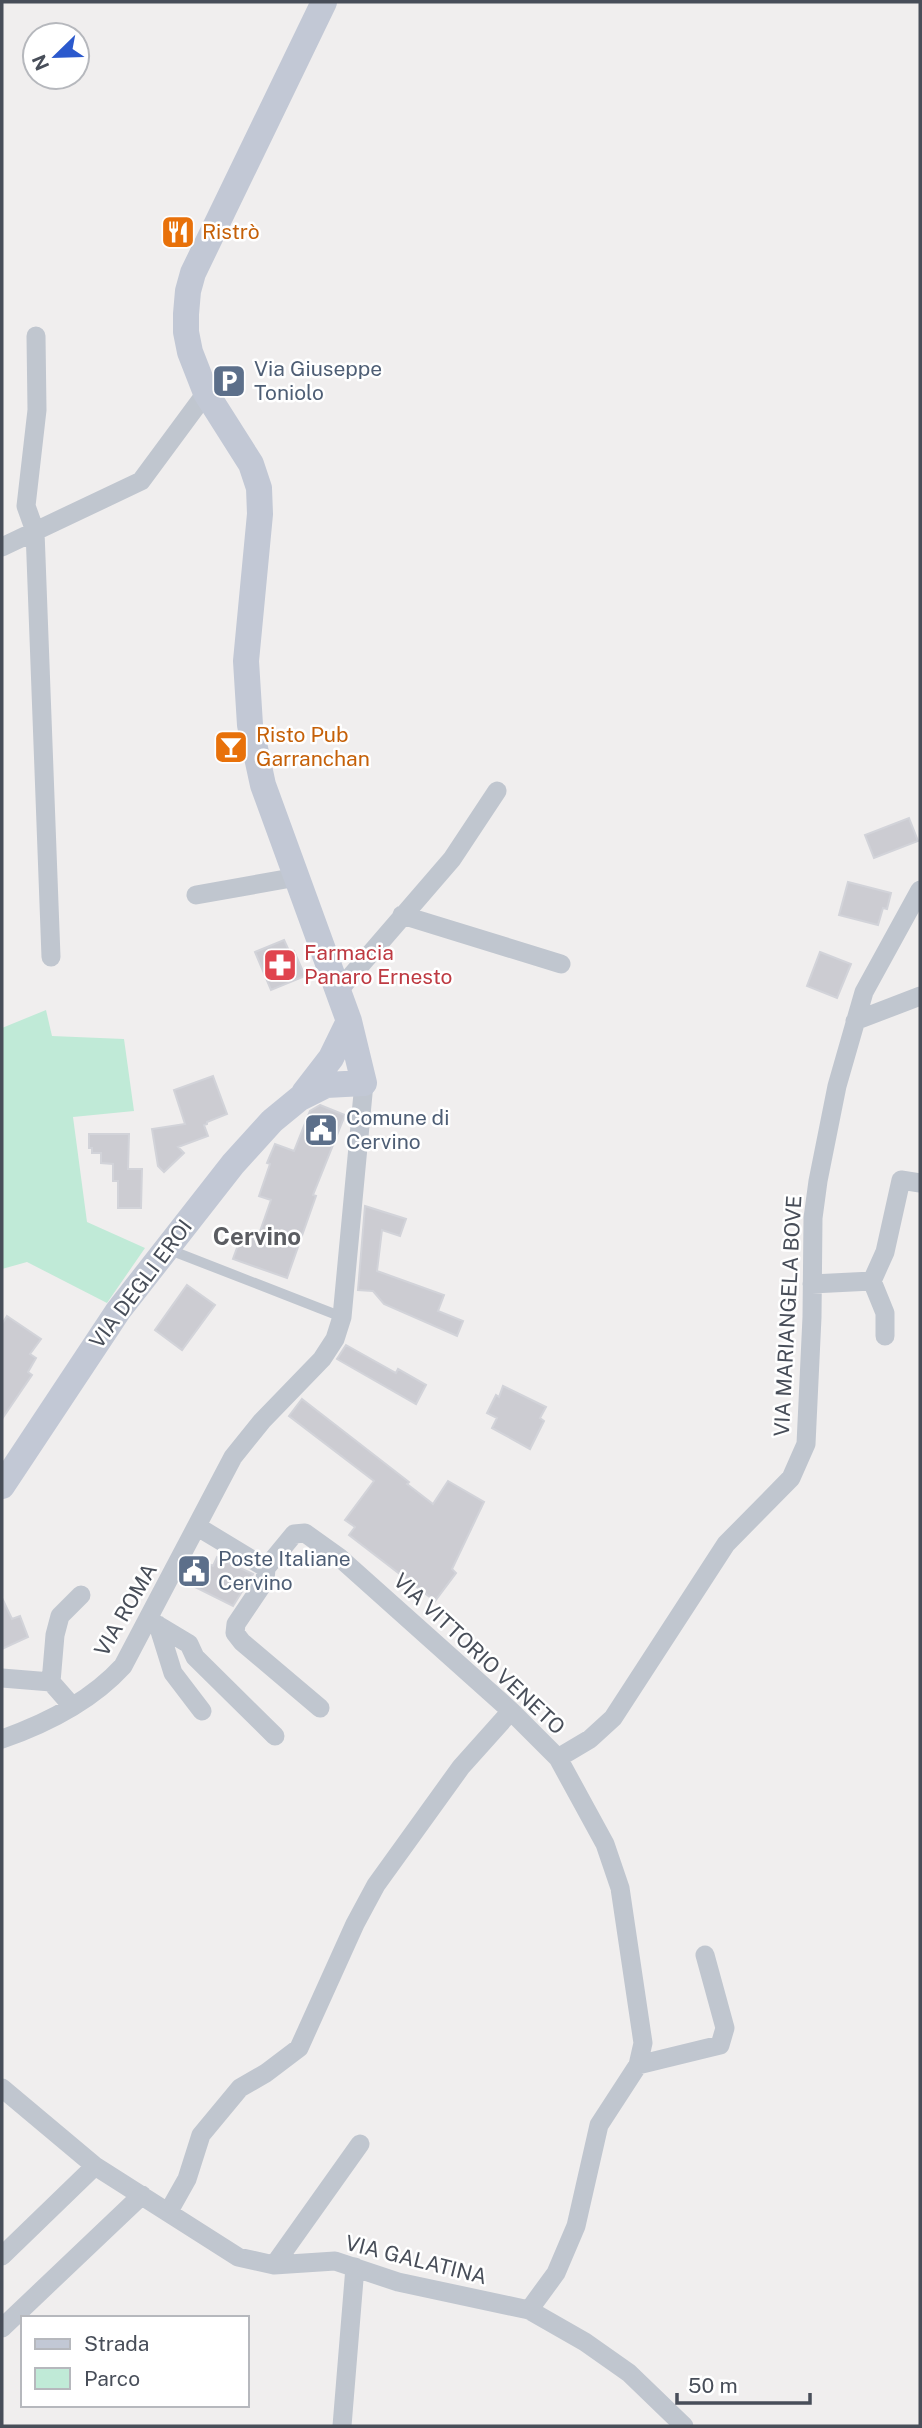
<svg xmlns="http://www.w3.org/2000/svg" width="922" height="2428" font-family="'Public Sans',sans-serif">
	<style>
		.green { fill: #c0ead7 }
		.building { fill: #ccccd2; stroke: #d2d3d9; stroke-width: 2 }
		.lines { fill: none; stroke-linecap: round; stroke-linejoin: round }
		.lane { stroke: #c0c6cf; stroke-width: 10 }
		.street { stroke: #c0c6cf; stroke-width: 19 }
		.secondary { stroke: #c2c8d5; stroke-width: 26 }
		.labels { text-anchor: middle; stroke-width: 5; stroke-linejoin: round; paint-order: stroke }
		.food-label { font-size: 21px; fill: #c56008; stroke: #fff; text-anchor: start }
		.service-label { font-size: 21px; fill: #4e5e75; stroke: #fff; text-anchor: start }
		.health-label { font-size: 21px; fill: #be3a42; stroke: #fff; text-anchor: start }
		.street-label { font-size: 21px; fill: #484e59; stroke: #fff }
		.quarter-label { font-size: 24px; font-weight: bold; fill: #5b5d62; stroke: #fff }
	</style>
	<rect width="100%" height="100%" fill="#f0eeee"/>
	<path class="green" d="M46 1010 52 1036 124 1039 134 1111 73 1117 87 1222 145 1248 107 1303 27 1262 2 1269V1028Z"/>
	<path class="building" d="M909 818 918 841 874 858 865 835Z
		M848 882 891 893 887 909 883 908 878 925 839 915Z
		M284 940 290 953 294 951 305 976 271 990 255 952Z
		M820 952 851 964 837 998 807 986Z
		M213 1076 227 1114 207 1122V1124L204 1125 208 1136 178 1147 184 1153 164 1172 158 1166 152 1129 185 1124 174 1090Z
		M320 1105 345 1115 313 1195 316 1196 287 1278 233 1259 242 1234 257 1240 271 1200 259 1196 270 1164 267 1163 275 1144 294 1151 310 1111Z
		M89 1134H129L128 1169H142L141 1208H118V1181H113V1164L101 1163V1153H92V1148H89Z
		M365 1206 406 1219 400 1236 382 1230 377 1271 444 1295 438 1311 463 1321 457 1336 384 1304 373 1291 358 1290Z
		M187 1285 215 1305 182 1350 155 1330Z
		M7 1316 41 1339 30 1354 36 1358 28 1372 32 1375 2 1419V1324Z
		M346 1345 396 1373 398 1369 426 1385 416 1404 337 1359Z
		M503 1386 546 1407 540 1418 544 1421 530 1449 492 1428 497 1418 487 1413 496 1395 499 1397Z
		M302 1399 409 1482 407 1484 433 1504 448 1481 484 1502 452 1569 456 1573 435 1601 349 1535 355 1527 345 1520 374 1481 289 1416Z
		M194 1557 213 1566 217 1557 253 1574 233 1606 183 1581Z
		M2 1598 12 1619 20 1616 28 1637 2 1649Z"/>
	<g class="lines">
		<path class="lane" d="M170 1250 342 1317"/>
		<path class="street" d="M36 336 37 410 26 506 35 531 51 957
			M2 547 141 481 206 393
			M196 895 297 877
			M402 915 561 964
			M339 990 452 859 497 791
			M855 1021 920 996
			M872 1281 885 1313V1336
			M812 1284 872 1281 885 1252 901 1180 920 1183
			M198 1527 266 1568 294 1534 305 1533 340 1558 511 1711 558 1758 605 1844 620 1888 643 2043 638 2065 599 2125 576 2226 556 2273 529 2310
			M266 1568 265 1581 236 1624 235 1633 242 1642 320 1708
			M149 1620 189 1644 195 1657 275 1736
			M158 1625 173 1673 202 1711
			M2 1678 51 1682 72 1706
			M51 1682 55 1635 60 1616 81 1595
			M2 1739C45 1724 92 1700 123 1666L233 1457 262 1421 322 1359 335 1339 342 1317 364 1083
			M558 1758 590 1739 613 1718 726 1544 791 1478 806 1444 812 1317 813 1218 818 1181 837 1086 864 992 920 890
			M638 2065 720 2045 725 2028 705 1955
			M2 2088 95 2166 238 2257 274 2265 335 2261 398 2282 529 2310 585 2342 629 2373 684 2426
			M169 2211 187 2179 201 2135 240 2088 266 2073 299 2048 355 1924 376 1885 461 1767 511 1711
			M2 2256 95 2166
			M274 2265 360 2144
			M2 2328 142 2195
			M342 2426 355 2267"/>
		<path class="secondary" d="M304 1093 331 1058 349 1021
			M2 1486 118 1311 233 1164 272 1121 300 1098 326 1085 364 1083 349 1021 263 785 250 725 246 661 260 514 259 488 251 464 206 393 190 352 186 332V314L188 291 193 273 324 2"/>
	</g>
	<defs>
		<g id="restaurant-square" transform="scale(1.75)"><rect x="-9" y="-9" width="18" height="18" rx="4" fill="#e8710a" stroke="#fff"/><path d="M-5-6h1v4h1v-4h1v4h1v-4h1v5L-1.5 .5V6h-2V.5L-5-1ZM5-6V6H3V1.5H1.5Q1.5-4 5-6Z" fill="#fff"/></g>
		<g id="parking-square" transform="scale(1.75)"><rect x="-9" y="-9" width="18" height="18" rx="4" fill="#5c6f8a" stroke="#fff"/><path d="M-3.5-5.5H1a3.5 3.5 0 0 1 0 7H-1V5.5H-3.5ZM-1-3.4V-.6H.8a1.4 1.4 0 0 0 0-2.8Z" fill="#fff"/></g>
		<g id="bar-square" transform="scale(1.75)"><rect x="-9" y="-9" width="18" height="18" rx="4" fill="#e8710a" stroke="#fff"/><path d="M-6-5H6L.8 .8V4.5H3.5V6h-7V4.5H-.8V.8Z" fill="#fff"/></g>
		<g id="pharmacy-square" transform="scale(1.75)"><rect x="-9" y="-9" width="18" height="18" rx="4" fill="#e0444e" stroke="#fff"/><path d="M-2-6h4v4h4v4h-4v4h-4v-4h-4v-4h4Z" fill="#fff"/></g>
		<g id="civic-square" transform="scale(1.75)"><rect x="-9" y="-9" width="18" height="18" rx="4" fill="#5c6f8a" stroke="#fff"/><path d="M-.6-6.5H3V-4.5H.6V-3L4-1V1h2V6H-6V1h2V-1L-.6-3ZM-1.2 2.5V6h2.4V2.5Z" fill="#fff"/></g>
	</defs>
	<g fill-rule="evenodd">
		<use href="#restaurant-square" x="178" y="232"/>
		<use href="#parking-square" x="229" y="381"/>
		<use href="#bar-square" x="231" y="747"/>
		<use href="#pharmacy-square" x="280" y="965"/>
		<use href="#civic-square" x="321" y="1130"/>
		<use href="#civic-square" x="194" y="1571"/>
	</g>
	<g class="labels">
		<g class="food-label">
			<text x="202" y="239">Ristrò</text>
			<text x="256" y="742">Risto Pub<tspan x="256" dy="24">Garranchan</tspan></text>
		</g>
		<g class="service-label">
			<text x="254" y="376">Via Giuseppe<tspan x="254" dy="24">Toniolo</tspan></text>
			<text x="346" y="1125">Comune di<tspan x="346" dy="24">Cervino</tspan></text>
			<text x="218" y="1566">Poste Italiane<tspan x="218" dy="24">Cervino</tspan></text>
		</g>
		<g class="health-label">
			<text x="304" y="960">Farmacia<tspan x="304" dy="24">Panaro Ernesto</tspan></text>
		</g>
		<g class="street-label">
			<text transform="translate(141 1284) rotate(-53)" y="7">VIA DEGLI EROI</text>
			<text transform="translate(788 1316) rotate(-87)" y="7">VIA MARIANGELA BOVE</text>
			<text transform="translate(126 1610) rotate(-60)" y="7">VIA ROMA</text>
			<text transform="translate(479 1654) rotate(43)" y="7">VIA VITTORIO VENETO</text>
			<text transform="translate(416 2260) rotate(14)" y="7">VIA GALATINA</text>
		</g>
		<g class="quarter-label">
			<text x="257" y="1245">Cervino</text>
		</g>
	</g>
	<rect width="922" height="2428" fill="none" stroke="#484e59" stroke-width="7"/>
	<rect x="21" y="2316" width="228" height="91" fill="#ffffff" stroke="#b6b8bd" stroke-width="2"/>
	<rect x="35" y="2339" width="35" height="10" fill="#c2c8d5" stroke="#b6b8bd" stroke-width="2"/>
	<text x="84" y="2351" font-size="21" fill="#484e59">Strada</text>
	<rect x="35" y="2368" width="35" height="21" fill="#c0ead7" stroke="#b6b8bd" stroke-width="2"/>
	<text x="84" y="2386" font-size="21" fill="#484e59">Parco</text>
	<g transform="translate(56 56) rotate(247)"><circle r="33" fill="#ffffff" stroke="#b6b8bd" stroke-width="2"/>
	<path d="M0-5L12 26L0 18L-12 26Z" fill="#2b59cd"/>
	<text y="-10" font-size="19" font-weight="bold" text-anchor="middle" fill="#484e59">N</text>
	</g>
	<path d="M677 2393v10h133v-10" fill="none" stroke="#484e59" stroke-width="3.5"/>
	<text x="688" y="2393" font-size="21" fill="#484e59" stroke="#ffffff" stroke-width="5" paint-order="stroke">50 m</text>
</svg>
